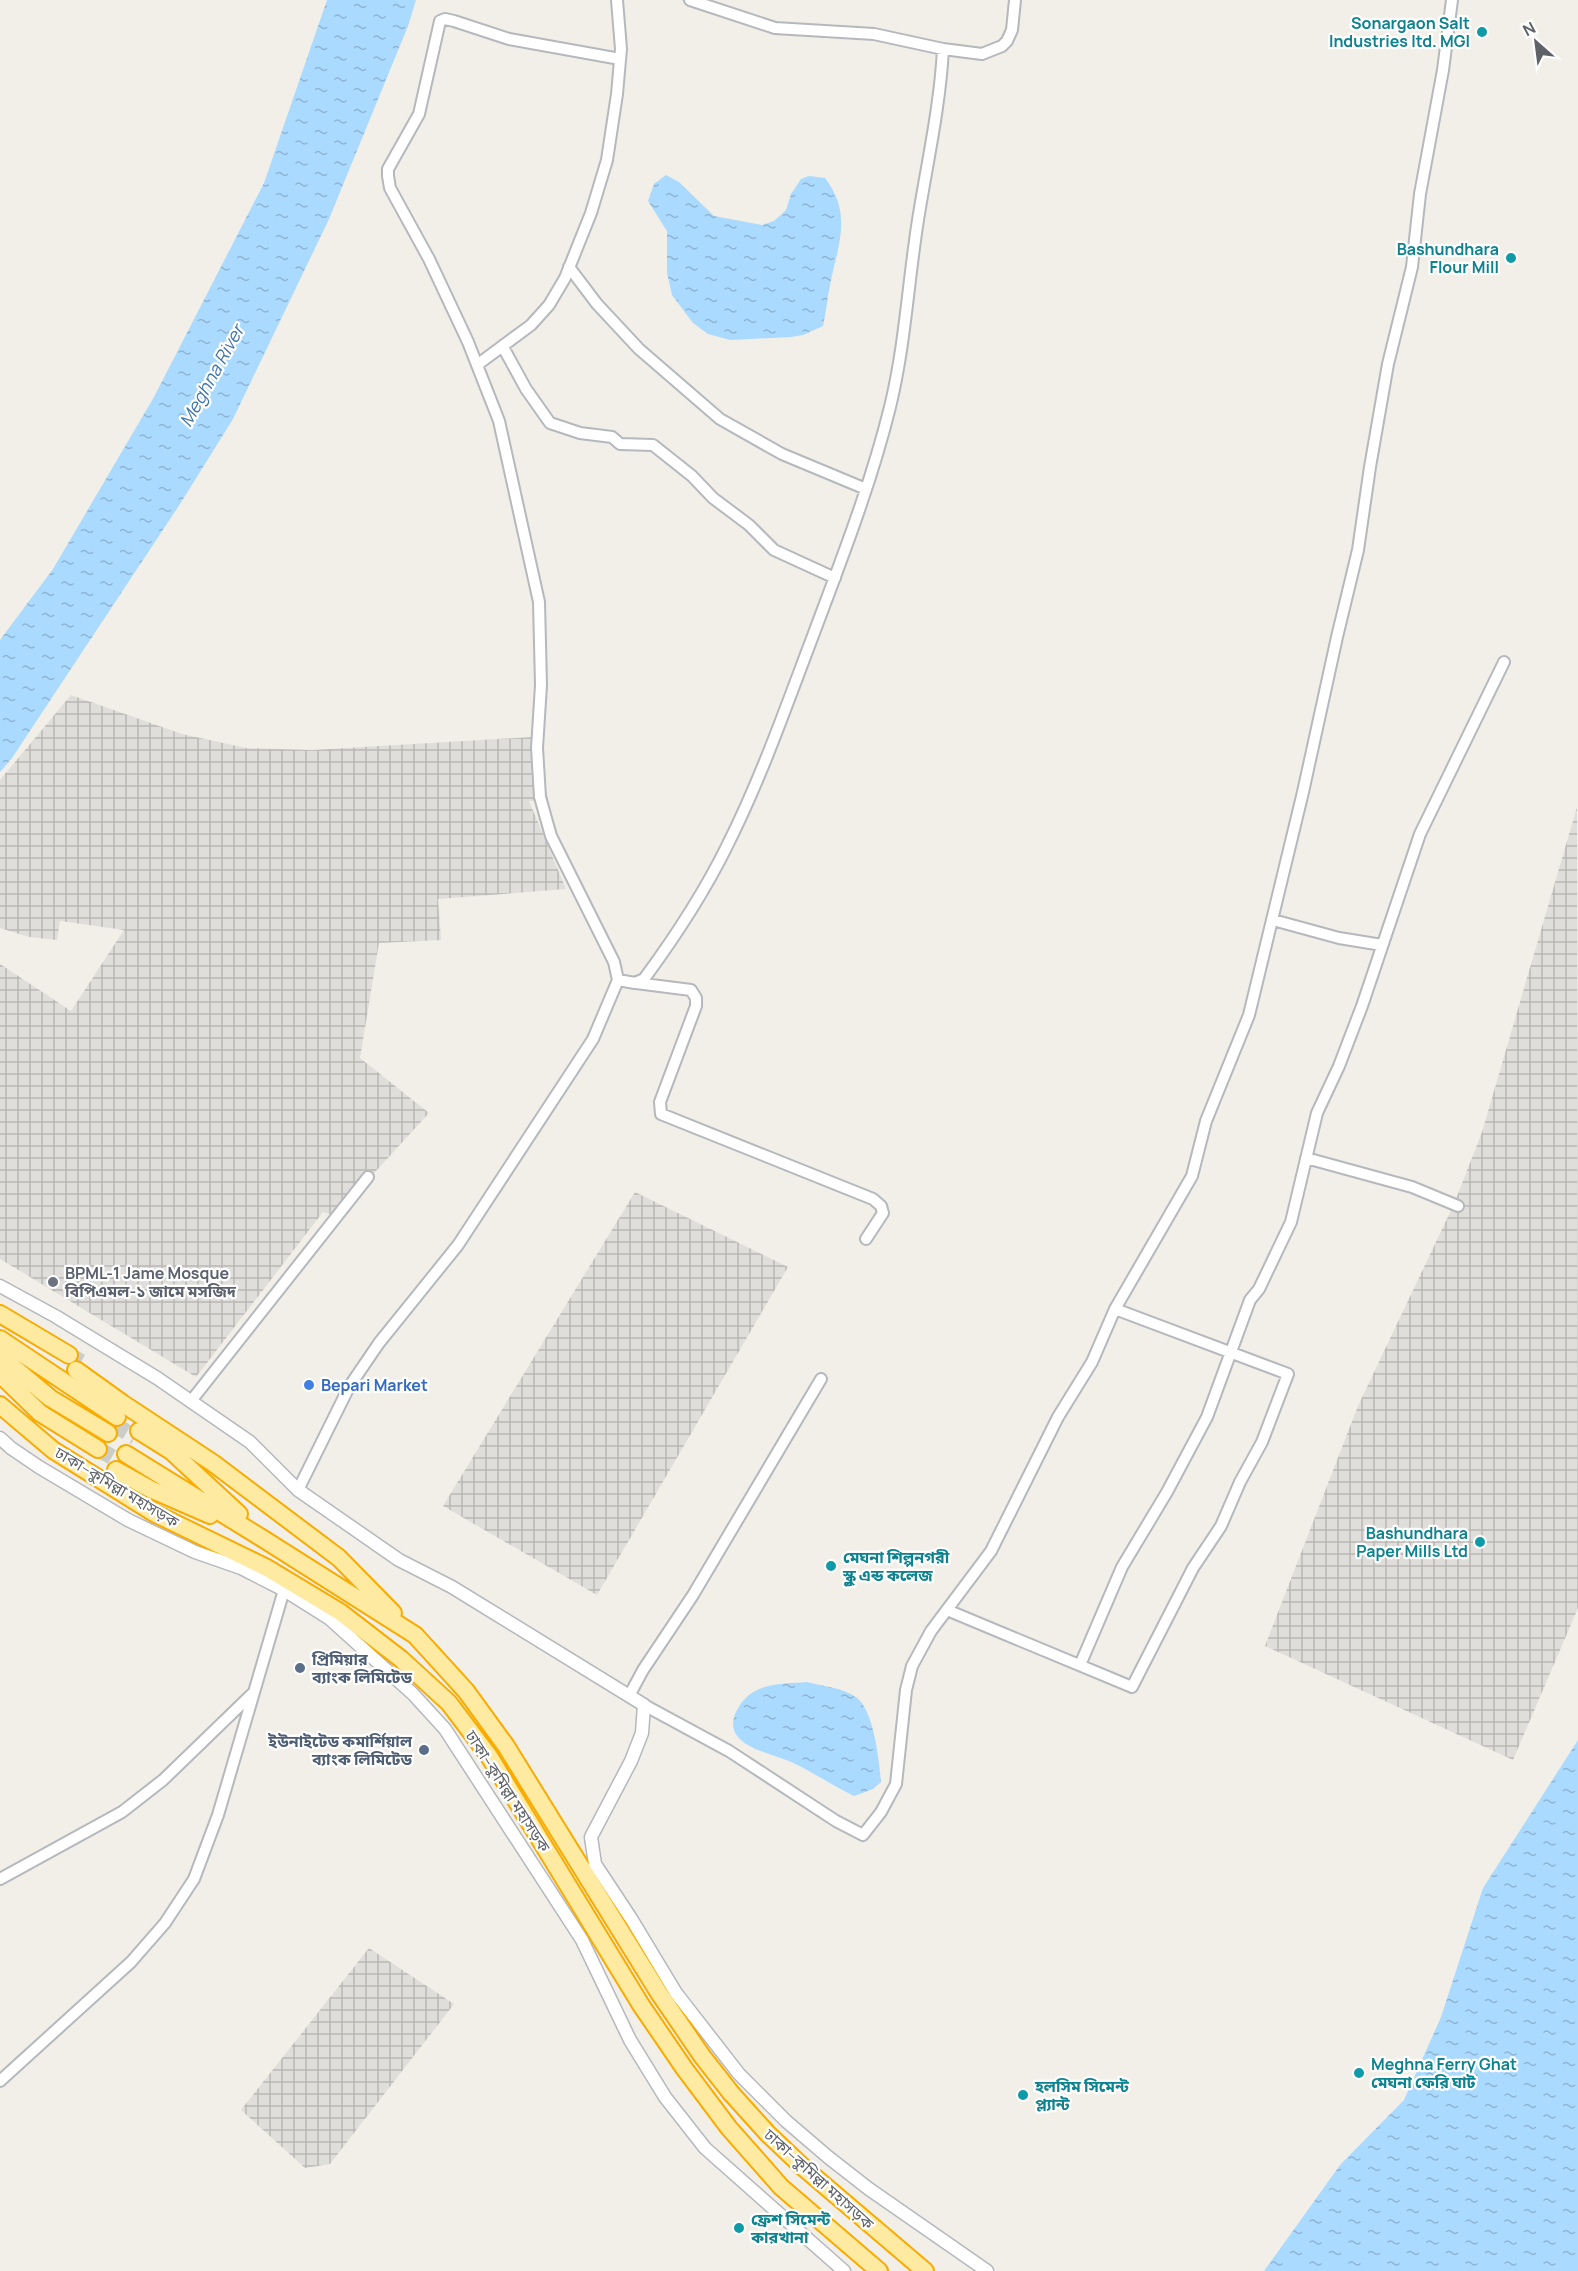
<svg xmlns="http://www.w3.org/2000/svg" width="1578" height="2271" font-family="Manrope,'Noto Sans Bengali',sans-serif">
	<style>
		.industrial { fill: url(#industrial-grid) }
		.water { fill: url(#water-ripples) }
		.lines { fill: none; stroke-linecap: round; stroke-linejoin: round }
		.trunk-tunnel { stroke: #ccccc8; stroke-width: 16; stroke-dasharray: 16 8; stroke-linecap: butt }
		.minor-casing { stroke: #b5b8bc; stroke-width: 14 }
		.tertiary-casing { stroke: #b5b8bc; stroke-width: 15 }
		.trunk-casing { stroke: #f9ab00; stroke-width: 20 }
		.minor { stroke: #fff; stroke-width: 10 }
		.tertiary { stroke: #fff; stroke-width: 12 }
		.trunk { stroke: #feeaa1; stroke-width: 16 }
		.culture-dot { fill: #0f9aa8; stroke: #fff; stroke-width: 2 }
		.worship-dot { fill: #6b7280; stroke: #fff; stroke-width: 2 }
		.shop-dot { fill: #3f7fe0; stroke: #fff; stroke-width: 2 }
		.service-dot { fill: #5c6f8a; stroke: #fff; stroke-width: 2 }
		.labels { text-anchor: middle; stroke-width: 4.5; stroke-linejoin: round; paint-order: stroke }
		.culture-label { font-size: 16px; font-weight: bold; fill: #0d838f; stroke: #fff; text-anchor: start }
		.worship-label { font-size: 16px; font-weight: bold; fill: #5b616d; stroke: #fff; text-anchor: start }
		.shop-label { font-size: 16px; font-weight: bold; fill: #366cbe; stroke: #fff; text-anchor: start }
		.street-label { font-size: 16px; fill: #5f6368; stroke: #fff }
		.service-label { font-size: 16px; font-weight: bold; fill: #4e5e75; stroke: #fff; text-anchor: start }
		.water-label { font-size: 18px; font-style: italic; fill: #4174aa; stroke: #fff }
	</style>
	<defs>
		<pattern id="industrial-grid" width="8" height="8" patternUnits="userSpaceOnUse" patternTransform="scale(1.5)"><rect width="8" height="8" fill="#e0deda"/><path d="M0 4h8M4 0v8" fill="none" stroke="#b9b8b5"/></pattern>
		<pattern id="water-ripples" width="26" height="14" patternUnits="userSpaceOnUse" patternTransform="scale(1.5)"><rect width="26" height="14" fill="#aadaff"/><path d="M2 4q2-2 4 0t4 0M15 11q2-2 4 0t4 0" fill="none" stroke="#8eb4d2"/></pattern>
	</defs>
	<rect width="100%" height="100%" fill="#f1efe8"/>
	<path class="industrial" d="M71 695 182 734 246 748 312 750 532 737 548 799 529 801 566 889 438 899 441 940 379 943 360 1058 429 1113 335 1216 323 1212 196 1377 0 1259V964L71 1011 124 930 60 921 57 940 29 937 0 928V780Z
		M1577 807 1578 1608 1513 1760 1265 1646 1358 1406 1454 1204 1482 1132Z
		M635 1192 788 1267 597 1595 443 1506Z
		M369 1948 454 2004 330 2164 305 2168 241 2110Z"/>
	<path class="water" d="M327 0H416L408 26 329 219 233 419 180 504 12 758 0 772V640L53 569 154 397 264 183Z
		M666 175 679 182 714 216 762 225 774 221 786 210 791 194 801 179 809 176 825 178C853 215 838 244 830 285 827 299 826 313 823 326L803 335 791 337 730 340 708 334 693 323 672 295 667 273V231L648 201 654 184Z
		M807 1682C822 1686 843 1688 856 1697 874 1710 879 1760 881 1782L873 1789 854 1796C832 1785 811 1771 789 1761 764 1751 715 1743 740 1705 755 1682 783 1684 807 1682Z
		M1578 1740V2271H1264L1340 2165 1404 2100 1441 2017 1483 1888Z"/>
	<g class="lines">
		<path class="trunk-tunnel" d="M69 1355 81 1362
			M113 1424 135 1437
			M98 1449 121 1462"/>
		<g class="minor-casing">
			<path id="minor" d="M690 0 775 28 874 34 943 49 982 54 1002 46 1007 41 1012 30 1015 0
				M569 267 597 304 639 349 720 419 782 454 866 489
				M503 347 526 389 550 423 580 433 612 437 620 444 653 445 692 476 713 498 749 525 774 550 835 578
				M477 365 531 325 549 305 565 278 591 213 607 160 617 94 621 49 617 0
				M1273 920 1339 938 1382 945
				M618 980 635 983 644 979C675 937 705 891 728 844 762 776 787 704 814 633 842 558 871 484 890 407 905 346 908 283 918 220 927 163 940 107 943 49
				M636 983 691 990 696 998V1006L660 1102 661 1114 873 1199 881 1206 883 1213 866 1239
				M1306 1158 1412 1187 1458 1206
				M191 1401 368 1177
				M298 1490 349 1387 379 1343 458 1245 593 1039 618 980 614 962 551 836 540 797 537 748 541 685 539 602 499 421 468 342 429 259 390 188 388 176V169L419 114 440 21 445 19 454 21 509 39 620 59
				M947 1610 1132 1687 1193 1568 1221 1526 1240 1482 1262 1442 1288 1374 1115 1309
				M1080 1665 1122 1567 1167 1492 1207 1417 1250 1300 1259 1289 1291 1222 1317 1113 1339 1066 1362 1006 1420 834 1504 662
				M629 1696 643 1670 693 1595 821 1379
				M644 1705 729 1751 836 1821 863 1835 881 1812 896 1784 906 1690 912 1666 931 1631 991 1551 1058 1417 1092 1362 1115 1309 1192 1176 1206 1121 1249 1015 1303 792 1337 637 1358 550 1370 467 1388 364 1412 267 1420 194 1443 70 1452 0
				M0 1879 122 1812 163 1780 252 1694
				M0 2081 131 1962 165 1923 194 1879 218 1815 284 1590"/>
		</g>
		<g class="tertiary-casing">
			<path id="tertiary" d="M0 1286 55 1316 157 1378 250 1442 298 1490 399 1560 452 1587 644 1705 642 1733 631 1761 591 1837 595 1864 632 1920 676 1993 739 2074 786 2121 828 2157 869 2189 987 2271
				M0 1438 11 1448 39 1467 128 1520 195 1552 241 1568 284 1590 330 1619 413 1694 445 1729 582 1940 630 2040 665 2097 705 2148 844 2271"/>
		</g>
		<g class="trunk-casing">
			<path id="trunk" d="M0 1314 69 1355
				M0 1339 117 1417
				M0 1356 50 1398 108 1433
				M76 1370 122 1403 213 1463 339 1558 393 1613
				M0 1374 40 1413 98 1449
				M0 1405 53 1450 154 1513 267 1568 340 1612 401 1659 449 1703 489 1756 641 2005 684 2068 729 2128 781 2187 879 2271
				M139 1431 171 1451 239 1514
				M126 1454 265 1540 415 1635 466 1691 506 1746 659 1993 702 2056 731 2093 768 2134 804 2168 925 2271
				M116 1470 150 1489 210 1515"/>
		</g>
		<use href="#minor" class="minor"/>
		<use href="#tertiary" class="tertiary"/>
		<use href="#trunk" class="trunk"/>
	</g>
	<g class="culture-dot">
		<circle cx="1482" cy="32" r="6"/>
		<circle cx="1511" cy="258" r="6"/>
		<circle cx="1480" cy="1542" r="6"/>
		<circle cx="831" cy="1566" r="6"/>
		<circle cx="1359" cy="2073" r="6"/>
		<circle cx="1023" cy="2095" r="6"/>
		<circle cx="739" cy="2228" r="6"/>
	</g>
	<circle class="worship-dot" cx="53" cy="1282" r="6"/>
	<circle class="shop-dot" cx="309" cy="1385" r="6"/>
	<g class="service-dot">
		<circle cx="300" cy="1668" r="6"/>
		<circle cx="424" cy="1750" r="6"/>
	</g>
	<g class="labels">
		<g class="culture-label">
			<text x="1470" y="29" text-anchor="end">Sonargaon Salt<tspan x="1470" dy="18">Industries ltd. MGI</tspan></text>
			<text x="1499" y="255" text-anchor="end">Bashundhara<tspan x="1499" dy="18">Flour Mill</tspan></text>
			<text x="1468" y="1539" text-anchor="end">Bashundhara<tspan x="1468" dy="18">Paper Mills Ltd</tspan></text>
			<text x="843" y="1563">মেঘনা শিল্পনগরী<tspan x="843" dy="18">স্কুল এন্ড কলেজ</tspan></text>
			<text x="1371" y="2070">Meghna Ferry Ghat<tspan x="1371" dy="18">মেঘনা ফেরি ঘাট</tspan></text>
			<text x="1035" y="2092">হলসিম সিমেন্ট<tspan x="1035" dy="18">প্ল্যান্ট</tspan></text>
			<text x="751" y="2225">ফ্রেশ সিমেন্ট<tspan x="751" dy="18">কারখানা</tspan></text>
		</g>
		<g class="worship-label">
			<text x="65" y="1279">BPML-1 Jame Mosque<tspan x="65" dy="18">বিপিএমল-১ জামে মসজিদ</tspan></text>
		</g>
		<g class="shop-label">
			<text x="321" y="1391">Bepari Market</text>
		</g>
		<g class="street-label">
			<text transform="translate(117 1487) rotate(31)" y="6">ঢাকা–কুমিল্লা মহাসড়ক</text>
			<text transform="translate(508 1791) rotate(57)" y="6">ঢাকা–কুমিল্লা মহাসড়ক</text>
			<text transform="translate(819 2179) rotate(42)" y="6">ঢাকা–কুমিল্লা মহাসড়ক</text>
		</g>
		<g class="service-label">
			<text x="312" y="1665">প্রিমিয়ার<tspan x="312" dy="18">ব্যাংক লিমিটেড</tspan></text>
			<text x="412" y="1747" text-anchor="end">ইউনাইটেড কমার্শিয়াল<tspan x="412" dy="18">ব্যাংক লিমিটেড</tspan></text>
		</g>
		<g class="water-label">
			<text transform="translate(212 376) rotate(-61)" y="6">Meghna River</text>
		</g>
	</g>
	<g transform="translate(1536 42) rotate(332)" stroke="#ffffff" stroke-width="4.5" paint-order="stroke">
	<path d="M0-4.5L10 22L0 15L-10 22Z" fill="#5f6368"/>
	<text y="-9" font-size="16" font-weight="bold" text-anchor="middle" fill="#5f6368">N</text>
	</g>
</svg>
